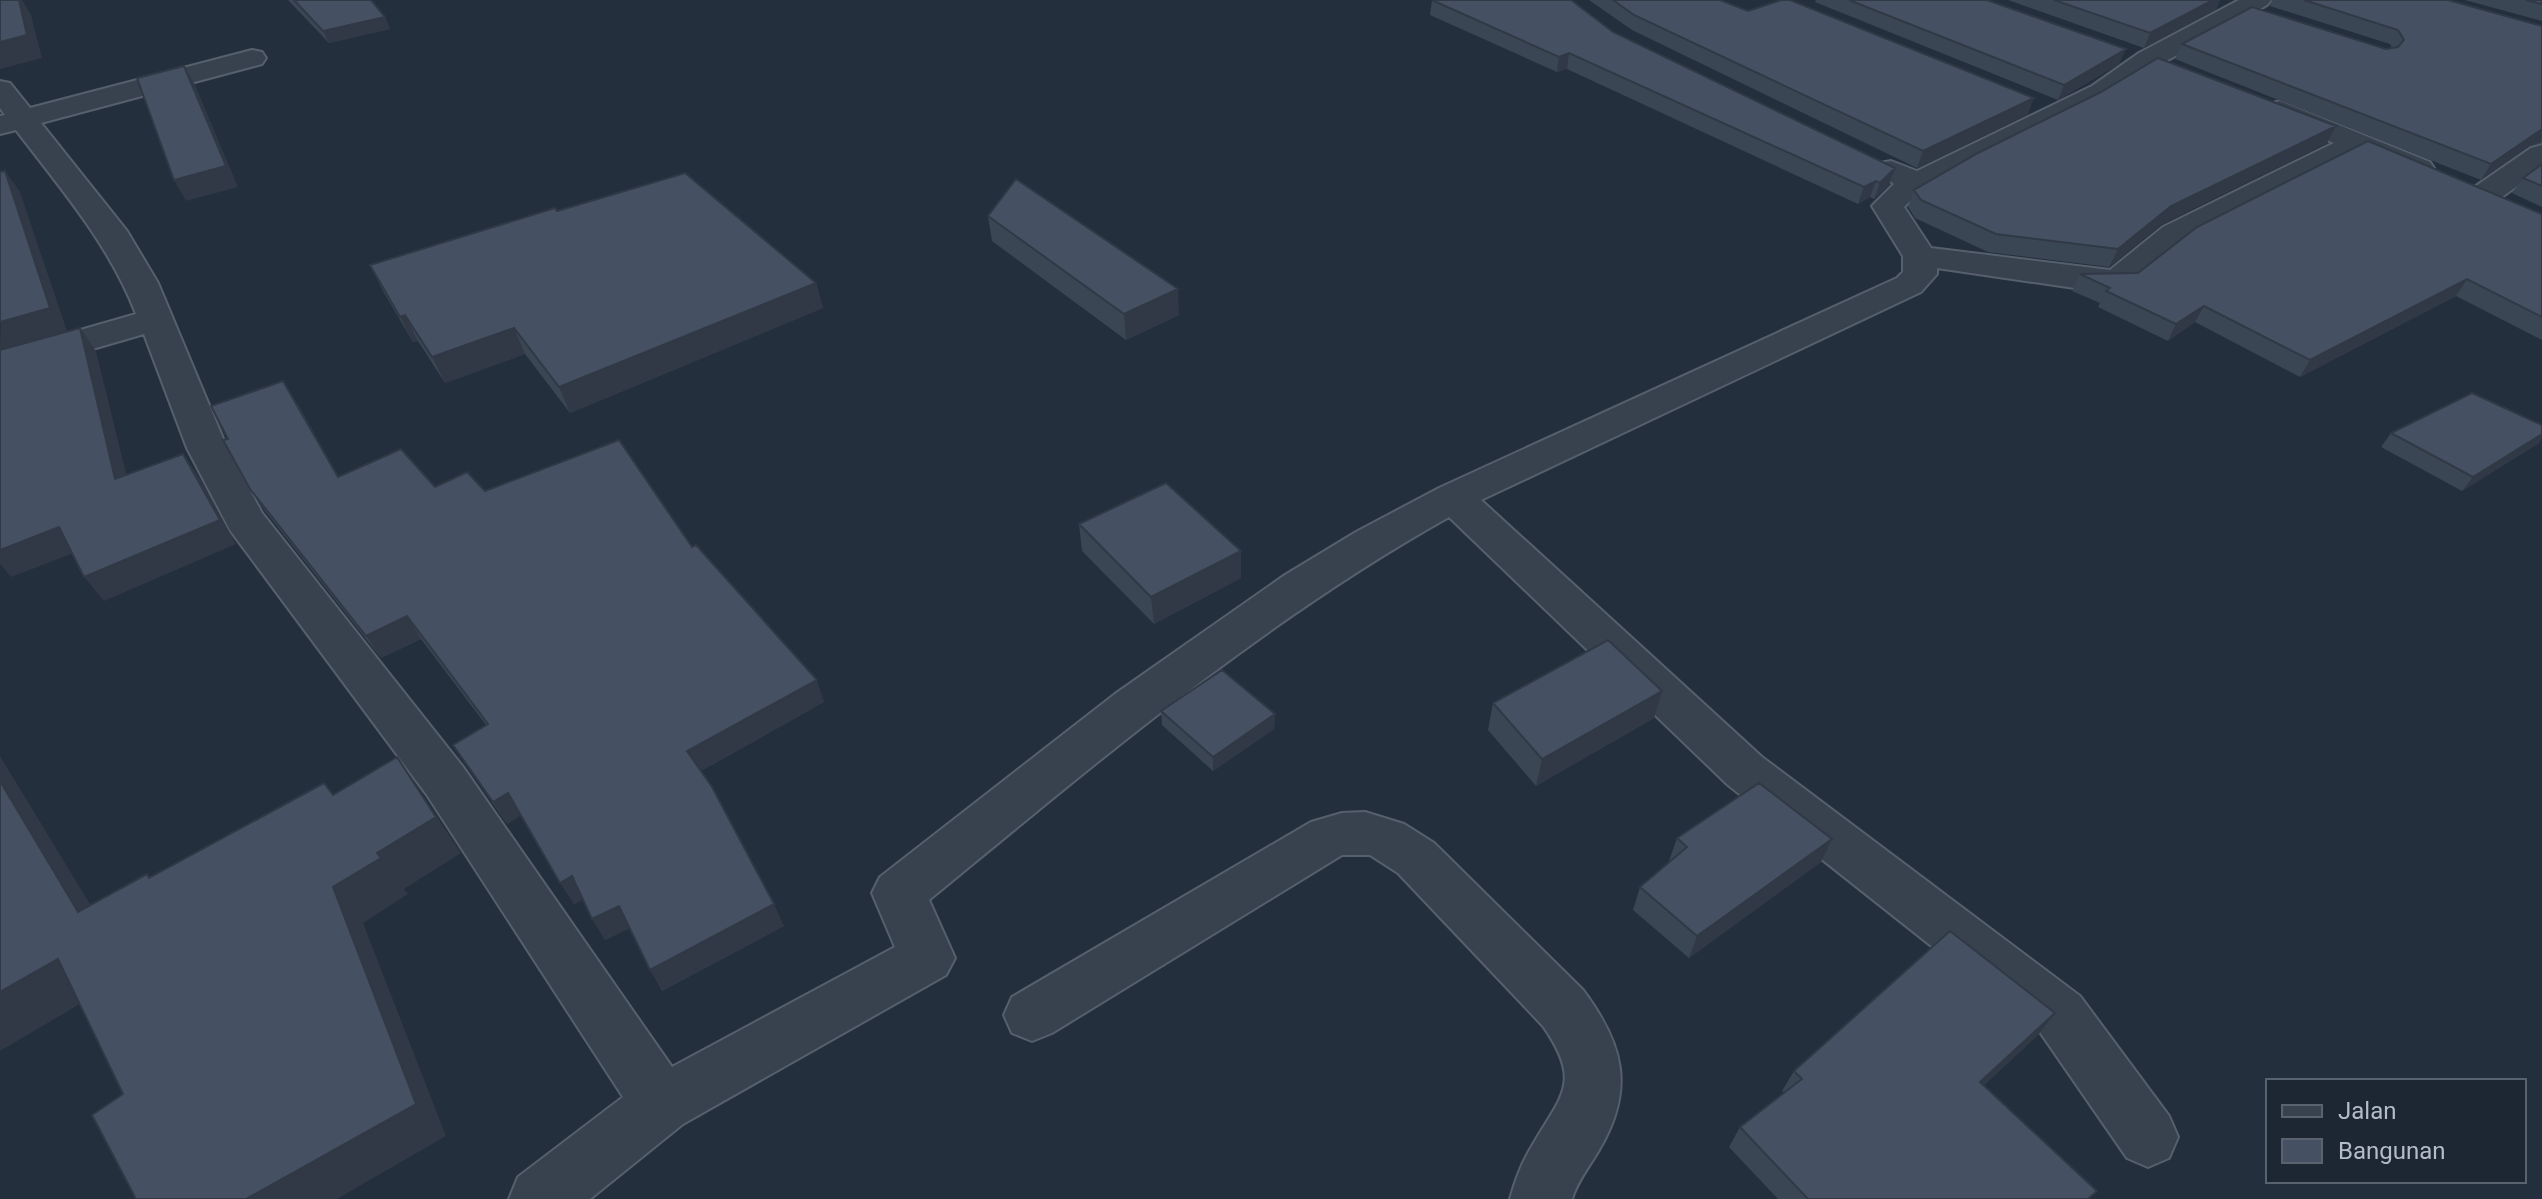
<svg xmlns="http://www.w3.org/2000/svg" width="2542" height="1199" font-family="Roboto,sans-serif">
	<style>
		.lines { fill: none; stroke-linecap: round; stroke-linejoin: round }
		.minor-casing { stroke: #565f6c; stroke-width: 4 }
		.minor { fill: #38414e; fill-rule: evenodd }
		.wall { fill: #3b4654 }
		.shaded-wall { fill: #303945 }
		.building { fill: #455162; stroke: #303945; stroke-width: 2 }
	</style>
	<rect width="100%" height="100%" fill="#242f3e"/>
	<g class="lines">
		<g class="minor-casing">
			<path id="minor" d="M2239 0H2271L2267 5 2159 65 2112 98 1910 201 1904 207 1931 248 2110 270 2163 227 2334 143 2270 116 2266 110 2270 104 2280 101 2430 162 2434 168 2430 174H2408L2359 154 2187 241 2128 287 2088 290 1937 268V274L1921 292 1481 500 1762 757 2080 996 2169 1116 2178 1137 2169 1158 2148 1167 2127 1158 2040 1032 1728 785 1449 517C1260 623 1096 763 929 900L955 958 946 975 683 1124 590 1199H509L518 1177 623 1097 427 795 230 530 187 448 144 334 0 376V353L136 314C109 244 61 189 16 130L0 134V116L5 115 0 108V81L10 83 30 108 252 50 262 52 266 58 262 64 41 123 127 231 158 283 227 448 262 513 463 767 672 1067 895 947 872 893 880 877 1115 694 1285 575 1356 532 1439 488 1897 278 1903 272V256L1872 206 1894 184 1876 170 1880 163 1891 161 1917 171 2092 86 2139 53Z
				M2542 145V168L2495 202H2473L2468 195 2473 188 2531 148Z
				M1365 812 1404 824 1434 843 1583 990C1624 1045 1635 1089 1599 1150 1590 1166 1577 1181 1572 1199H1510C1515 1181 1522 1162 1532 1146 1561 1095 1583 1083 1543 1026L1398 873 1370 855H1342L1052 1033 1032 1041 1012 1033 1004 1015 1012 997 1311 822 1342 813Z"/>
		</g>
		<use href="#minor" class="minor"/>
	</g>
	<path class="wall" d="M288 0H371L385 17 390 29 329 43Z
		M1432 0 1613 32 1895 168 1889 185 1874 199 1870 197 1858 204 1567 69 1557 72 1430 15Z
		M1589 0H1720L2028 114 1917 168 1632 30Z
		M1816 0H1987L2119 64 2058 100 1815 2Z
		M2008 0H2220L2216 9 2144 48Z
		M2272 0H2448L2542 26V143L2529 146 2481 180 2175 59 2182 44 2386 49 2392 48 2390 44 2270 6Z
		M2465 0H2542V21Z
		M2336 126 2327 143 2162 224 2109 267 1988 252 1915 218 1908 207 1914 190Z
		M2542 164V207L2512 193 2523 178Z
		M557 211 816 283 823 308 570 413 525 354 445 383 418 341 413 342 383 291 370 265Z
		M2542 214V340L2456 296 2300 377 2195 322 2168 341 2098 307 2100 303 2072 291 2080 274 2138 273Z
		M988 216 1179 315 1126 340 992 241Z
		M297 403 338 476 485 491 692 547 824 702 701 771 784 926 662 991 630 928 605 940 583 899 574 904 521 815 507 824 453 745 486 725 421 639 381 658 265 511 250 489 228 439Z
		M2542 425V438L2539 443 2462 491 2381 447 2391 433Z
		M1079 524 1241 551V578L1154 624 1082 551Z
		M1662 691 1654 718 1536 786 1488 730 1493 703Z
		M1161 711 1275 714 1274 729 1213 771 1162 725Z
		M1677 838 1821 862 1689 958 1633 910 1640 887 1670 862 1669 861Z
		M2055 1013 2038 1035 1983 1086 2089 1199H1778L1729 1147 1740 1127 1784 1093 1782 1091 1794 1071Z"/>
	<path class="shaded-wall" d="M19 0H22L31 15 42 58 0 69V42Z
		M2213 0H2220L2216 9 2144 48 2150 33Z
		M385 17 390 29 329 43 323 31Z
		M2126 49 2119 64 2058 100 2064 85Z
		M1569 53 1567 69 1557 72 1559 57Z
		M184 66 195 85 238 187 186 201 174 180Z
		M2034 98 2028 114 1917 168 1923 151Z
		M2336 126 2327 143 2162 224 2109 267 2118 249 2171 206Z
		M2542 129 2541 142 2529 146 2481 180 2491 164Z
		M1895 168 1889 185 1874 199 1880 183Z
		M5 171 20 192 67 331 0 350Z
		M1876 181 1870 197 1858 204 1864 187Z
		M2467 279 2456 296 2300 377 2310 360Z
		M816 283 823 308 570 413 559 387Z
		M1178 289 1179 315 1126 340 1124 314Z
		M2204 306 2195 322 2168 341 2176 324Z
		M405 315 418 341 413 342 400 317Z
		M80 328 96 351 133 502 115 479Z
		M514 328 525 354 445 383 432 357Z
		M2542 434V438L2539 443 2462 491 2473 477Z
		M183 454 199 477 236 544 104 601 84 577Z
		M59 527 79 551 11 577 0 564V550Z
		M1241 551V578L1154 624 1151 597Z
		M407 616 421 639 381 658 366 636Z
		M817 680 824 702 697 773 687 751Z
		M1662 691 1654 718 1536 786 1542 759Z
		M1275 714 1274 729 1213 771V757Z
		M0 756 116 947 78 912 0 781Z
		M397 757 461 853 404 889 408 894 363 923 446 1136 337 1199H246L333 887 377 853Z
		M508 793 521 815 507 824 493 802Z
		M1832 839 1821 862 1689 958 1697 936Z
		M572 876 586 898 574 904 560 883Z
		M774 904 784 926 662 991 650 970Z
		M619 906 632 927 605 940 592 919Z
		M58 959 97 994 0 1051V992Z
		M2055 1013 2038 1035 1965 1103 1980 1082Z"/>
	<path class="building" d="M0 0H19L27 35 0 42Z
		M294 0H371L385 17 323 31Z
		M1432 0H1571L1613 32 1895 168 1880 183 1876 181 1864 187 1569 53 1559 57Z
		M1613 0H1720L1748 11 1781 0H1790L2034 98 1923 151 1634 15Z
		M1849 0H1987L2126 49 2064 85Z
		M2054 0H2213L2150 33Z
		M2304 0H2448L2542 26V129L2491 164 2182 44 2252 7 2386 49 2398 47 2404 40 2398 30Z
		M2526 0H2542V4Z
		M2158 58 2336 126 2171 206 2118 249 1996 234 1921 200 1914 190 1978 153 2101 92Z
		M184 66 226 166 174 180 137 78Z
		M2368 141 2542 214V317L2467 279 2310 360 2204 306 2176 324 2106 291 2110 288 2080 274 2138 273 2197 227Z
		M2542 164V186L2523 178Z
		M5 171 50 308 0 322V172Z
		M685 173 816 283 559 387 514 328 432 357 405 315 400 317 370 265 555 208 557 211Z
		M1016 179 1178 289 1124 314 988 216Z
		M80 328 115 479 183 454 220 520 84 577 59 527 0 550V350Z
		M283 381 338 477 401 449 435 487 467 472 485 491 619 440 692 547 696 545 817 680 687 751 712 787 774 904 650 970 619 906 592 919 572 876 560 883 508 793 493 802 453 745 488 724 407 616 366 636 250 489 223 440 228 439 211 406Z
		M2472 393 2542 425V434L2473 477 2391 433Z
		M1166 483 1241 551 1151 597 1079 524Z
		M1608 640 1662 691 1542 759 1493 703Z
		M1222 670 1275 714 1213 757 1161 711Z
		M397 757 436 817 377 853 381 858 333 887 416 1104 246 1199H136L92 1115 123 1094 58 959 0 992V781L78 912 147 874 149 878 324 783 333 795Z
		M1759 783 1832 839 1697 936 1640 887 1687 847 1677 838Z
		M1950 931 2055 1013 1980 1082 2097 1191 2088 1199H1808L1740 1127 1802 1079 1794 1071Z"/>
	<rect x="2266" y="1079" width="260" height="104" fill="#1d2633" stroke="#59626f" stroke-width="2"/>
	<rect x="2282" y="1105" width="40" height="12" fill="#38414e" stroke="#59626f" stroke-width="2"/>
	<text x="2338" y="1119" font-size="24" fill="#b4bcc9">Jalan</text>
	<rect x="2282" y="1139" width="40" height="24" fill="#455162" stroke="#59626f" stroke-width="2"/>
	<text x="2338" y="1159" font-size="24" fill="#b4bcc9">Bangunan</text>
</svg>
